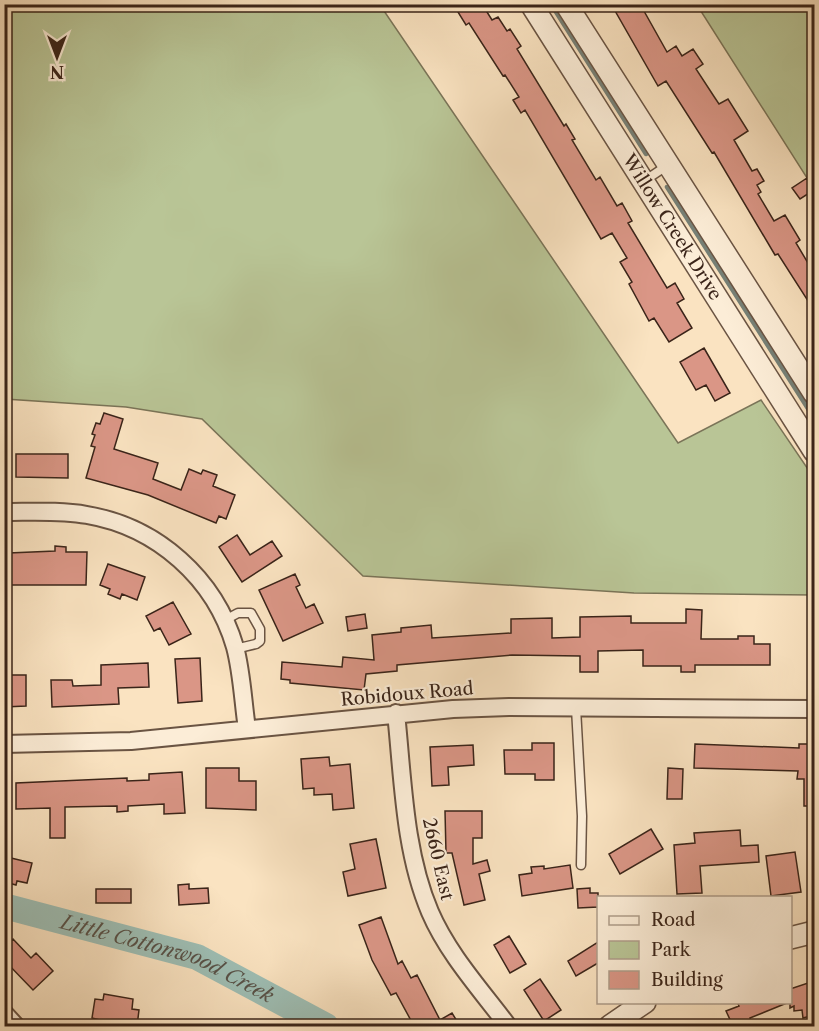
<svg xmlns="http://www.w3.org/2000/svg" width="819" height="1031" font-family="'Libre Caslon Text',serif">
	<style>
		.green { fill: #b9c596; stroke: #7a7458; stroke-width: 1.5 }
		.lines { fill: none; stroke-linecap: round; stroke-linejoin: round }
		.stream { stroke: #768076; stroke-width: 4.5 }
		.river { stroke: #9ebeb4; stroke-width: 26 }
		.building { fill: #da9686; stroke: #3a2419; stroke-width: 1.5 }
		.service-casing { stroke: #6a5443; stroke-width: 11 }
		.minor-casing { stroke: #6a5443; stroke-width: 20 }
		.tertiary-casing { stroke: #6a5443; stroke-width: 24 }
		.service { stroke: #fcedd7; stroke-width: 8 }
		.minor { stroke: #fcedd7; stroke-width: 16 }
		.tertiary { stroke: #fcedd7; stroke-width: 21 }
		.labels { text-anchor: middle; stroke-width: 4.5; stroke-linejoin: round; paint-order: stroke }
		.street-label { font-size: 18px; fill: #3a2419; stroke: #fcedd7 }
		.water-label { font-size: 20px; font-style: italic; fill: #585248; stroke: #fcedd7 }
	</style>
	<rect width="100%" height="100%" fill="#fae3c1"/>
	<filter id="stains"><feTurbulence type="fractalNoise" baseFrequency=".00333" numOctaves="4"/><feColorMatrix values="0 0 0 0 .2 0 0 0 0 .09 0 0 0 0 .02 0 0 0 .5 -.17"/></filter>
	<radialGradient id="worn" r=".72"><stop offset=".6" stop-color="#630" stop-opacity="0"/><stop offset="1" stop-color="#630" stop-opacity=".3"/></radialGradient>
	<path class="green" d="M4 5H380L678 443 761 400 814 478V595L634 593 363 576 202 419 126 407 5 399Z
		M697 5H814V189Z"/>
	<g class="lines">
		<path class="stream" d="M551 4 646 154
			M667 187 814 418"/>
		<path class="river" id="s1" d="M4 906 197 957 326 1026"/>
	</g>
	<path class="building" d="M453 4H482L492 20 498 17 507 31 510 29 521 46 517 49 564 126 566 124 575 139 572 140 596 180 600 177 617 206 622 203 632 221 628 223 667 288 675 283 684 299 677 303 692 328 669 342 654 318 649 321 629 284 632 282 620 262 627 258 612 233 601 239 525 110 521 113 513 100 519 97 505 75 503 76 469 23 466 25Z
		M622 4H640L667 52 676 46 682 56 693 49 703 64 696 69 715 98 719 104 728 99 748 131 734 140 752 171 757 169 764 181 757 185 761 192 758 194 774 221 785 215 800 240 796 243 814 273V296L808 301 778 254 775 255 714 152 712 153 666 81 658 86 614 9Z
		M807 178 814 190 800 199 792 188Z
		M704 348 730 393 715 401 706 385 696 390 680 362Z
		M104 413 123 419 114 449 158 463 153 479 181 490 189 469 201 474 203 470 217 475 213 486 235 495 226 519 219 516 216 523 148 495 86 478 95 447 91 446 95 435 92 434 96 423 100 424Z
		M16 454H68V478L16 477Z
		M237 535 250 555 272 541 282 556 242 582 219 547Z
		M55 546 66 547V552H87L86 585H4V559H9V553L55 551Z
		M108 564 145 577 137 600 122 594 120 599 108 594 110 589 100 585Z
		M295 574 300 585 296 587 306 608 314 604 323 623 283 641 259 590Z
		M173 602 191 634 169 645 160 628 154 631 146 616Z
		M686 609 702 610 701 639H738V636H754V644H770V665H695V672H681V666H643V650L598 651V672H580V656L512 655 397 665V671L366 674 364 690 290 683V680L281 679 282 662 342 667 343 657 374 660 372 635 401 632V628L431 625 432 638 511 633V619L552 618V638L580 637V617L631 616V623H686Z
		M365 614 367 628 348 631 346 617Z
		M200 658 202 701 178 703 175 659Z
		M148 663 149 687 118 688 119 704 52 707 51 680H72L73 686 101 685V665Z
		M4 675H26V706L4 707Z
		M532 743H554V780H535V774H505L504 750H532Z
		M695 744 799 748V744H814V806H804V779H797L798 771 694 768Z
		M473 745 474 765 448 767 449 785 432 786 430 747Z
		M329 757 330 766 350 764 354 808 333 810 332 794 314 795V788L303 789 301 759Z
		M206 768H239V781H256V810L206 808Z
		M668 768 683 769 682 799H667Z
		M182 772 185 813 164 814V804L128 806V811L117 812V806L65 807V838H50V808L16 809V783L127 778V781L149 780V774Z
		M445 811H482V838H473V864L487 860 490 871 479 874 485 900 464 905 452 853H446Z
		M651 829 663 849 620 874 609 854Z
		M740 830 741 846 758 845 759 862 700 866 702 893 677 894 674 845 695 843 694 833Z
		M376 839 386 888 348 896 343 872 355 869 350 844Z
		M795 852 801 892 771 896 766 856Z
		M11 858 32 863 27 883 17 881 16 885 5 882Z
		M570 865 573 888 522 896 519 875 532 873 531 867 544 866V869Z
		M189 884V889L208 888 209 903 179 905 178 885Z
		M590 888V893H598V907L578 908 577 889Z
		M96 889H131V903H96Z
		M381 917 398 964 402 961 411 978 417 975 440 1020 452 1013 460 1026H414L396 993 391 995 372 960 359 925Z
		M509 936 526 964 510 973 494 945Z
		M13 939 31 958 36 953 53 971 33 990 4 960V947Z
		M598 942V963L576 976 568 961Z
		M540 979 561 1010 544 1021 524 990Z
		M814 981V1015L803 1018 802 1010 794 1011V1006L790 1008V989Z
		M104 994 133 999 132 1009 139 1010 137 1026 99 1024 100 1020 92 1018 95 999 103 1000Z
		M737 1002H787V1003L750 1018 752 1024 733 1026 726 1011 739 1006Z"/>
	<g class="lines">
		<g class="service-casing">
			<path id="service" d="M644 181 668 165
				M225 620 238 613H251L260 629V641L256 644 235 649
				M576 708 582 816 581 865"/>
		</g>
		<g class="minor-casing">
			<path id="minor" d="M4 512C31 512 60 510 87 515 157 527 215 578 235 647 242 673 243 702 247 729
				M396 713C403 779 404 851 430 912 448 954 481 990 508 1026
				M4 744 131 741 453 709 509 707 814 709
				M4 1013 16 1026"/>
		</g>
		<g class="tertiary-casing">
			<g id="tertiary">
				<path id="s2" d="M531 4 814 451"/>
				<path d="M566 4 814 393"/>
				<path d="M790 938 814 932"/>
				<path d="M610 1026 645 1002"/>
			</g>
		</g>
		<use href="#service" class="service"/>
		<use href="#minor" class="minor"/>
		<use href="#tertiary" class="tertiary"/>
	</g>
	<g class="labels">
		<g class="street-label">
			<text dy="6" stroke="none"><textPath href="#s2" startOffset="264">Willow Creek Drive</textPath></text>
			<text transform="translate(407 694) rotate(-5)" y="6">Robidoux Road</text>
			<text transform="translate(438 859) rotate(77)" y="6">2660 East</text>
		</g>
		<g class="water-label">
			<text dy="7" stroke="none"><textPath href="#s1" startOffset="172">Little Cottonwood Creek</textPath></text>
		</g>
	</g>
	<rect width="819" height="1031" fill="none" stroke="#fae3c1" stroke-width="24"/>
	<rect x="6" y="6" width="807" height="1019" fill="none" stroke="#3a2419" stroke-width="3"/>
	<rect x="12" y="12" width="795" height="1007" fill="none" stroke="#3a2419" stroke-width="1.5"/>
	<rect x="597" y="896" width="195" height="108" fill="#fcedd7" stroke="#ae9d8b" stroke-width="1.5"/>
	<rect x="609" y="916" width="30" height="9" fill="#fcedd7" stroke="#ae9d8b" stroke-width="1.5"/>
	<text x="651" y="926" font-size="18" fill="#3a2419">Road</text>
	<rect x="609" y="941" width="30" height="18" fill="#b9c596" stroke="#ae9d8b" stroke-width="1.5"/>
	<text x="651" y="956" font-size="18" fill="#3a2419">Park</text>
	<rect x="609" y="971" width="30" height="18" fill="#da9686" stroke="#ae9d8b" stroke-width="1.5"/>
	<text x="651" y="986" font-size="18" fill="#3a2419">Building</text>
	<g transform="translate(57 57) rotate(180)" stroke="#fcedd7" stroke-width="4.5" paint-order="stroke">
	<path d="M0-4.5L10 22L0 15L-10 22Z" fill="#3a2419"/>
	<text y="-9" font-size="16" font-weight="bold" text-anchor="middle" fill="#3a2419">N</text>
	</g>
	<rect width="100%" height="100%" filter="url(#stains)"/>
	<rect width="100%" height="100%" fill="url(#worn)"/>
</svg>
